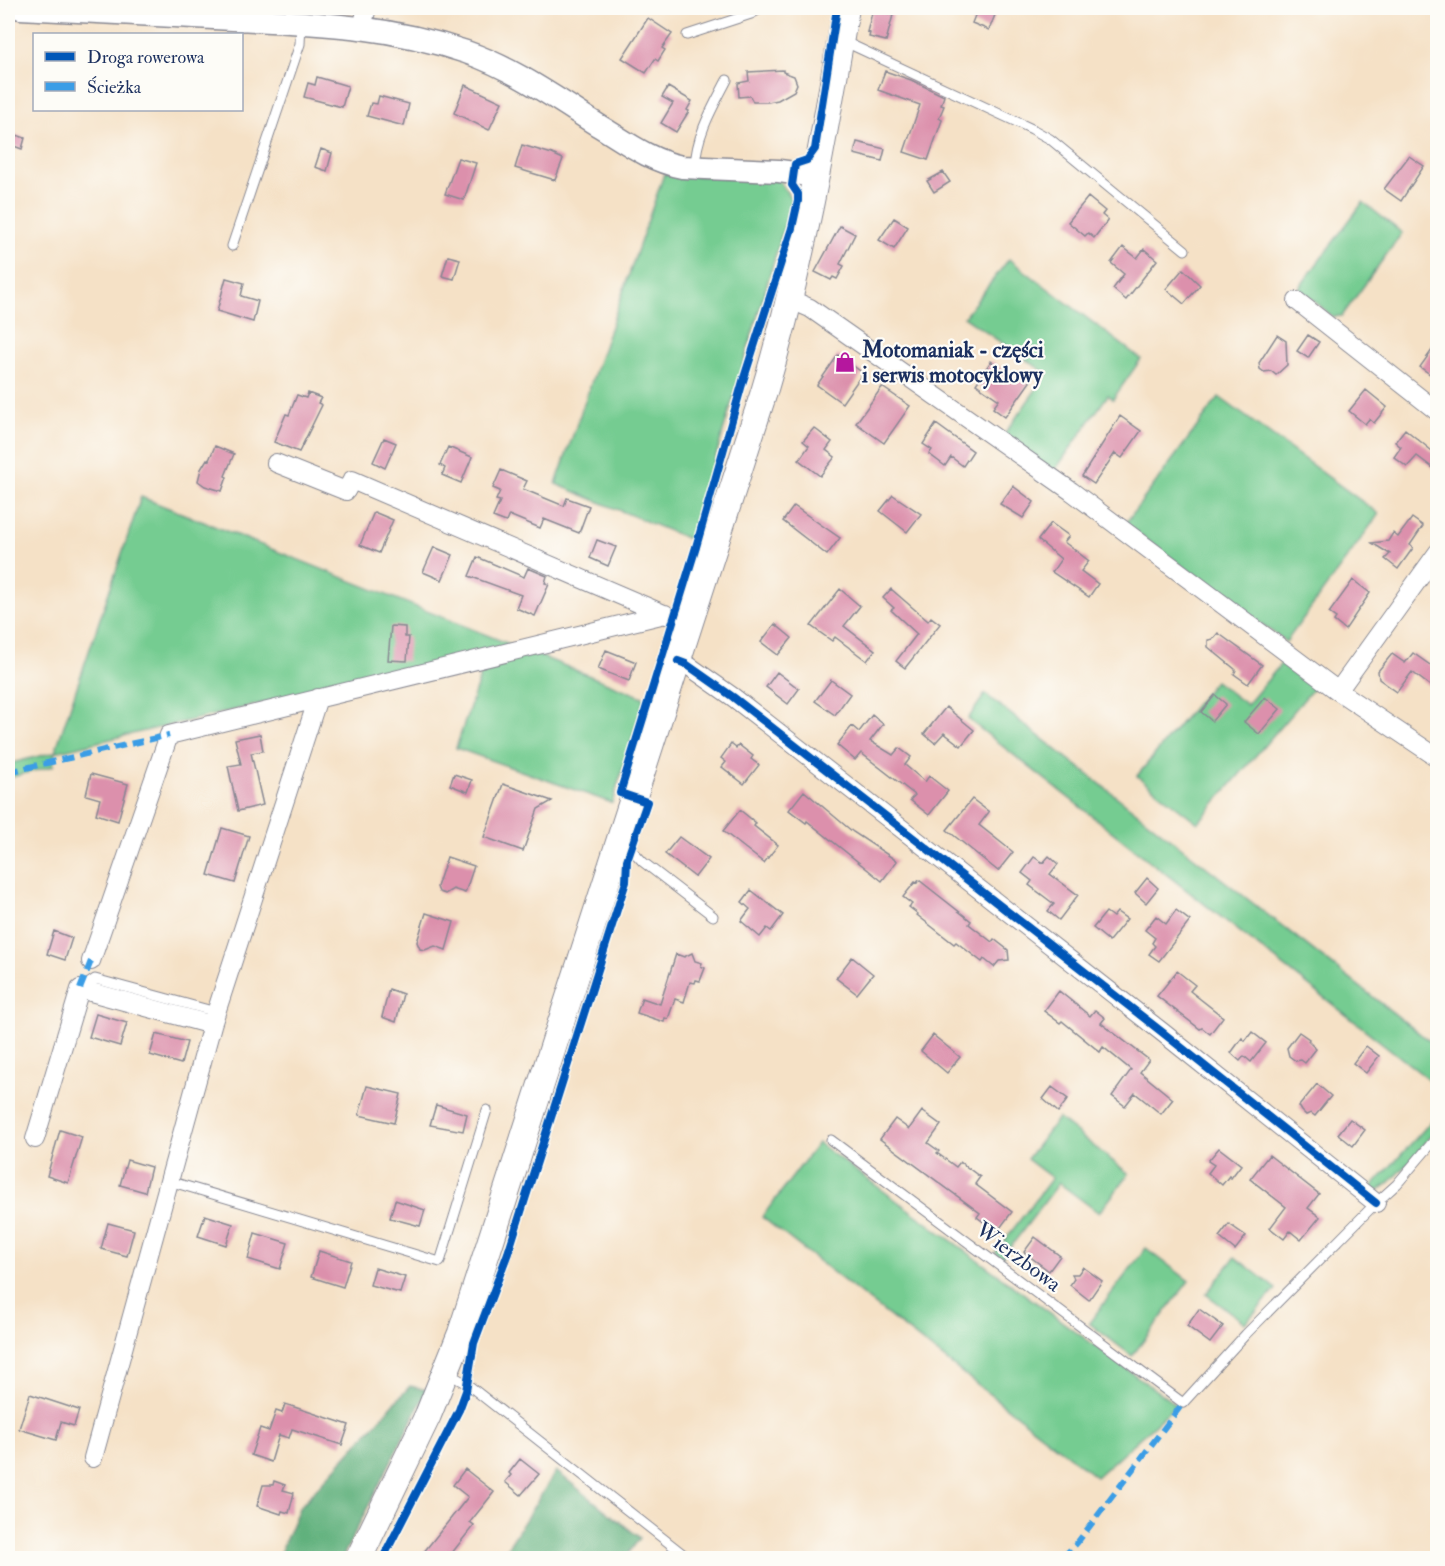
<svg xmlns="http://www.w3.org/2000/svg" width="1445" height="1566" font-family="'IM FELL Double Pica',serif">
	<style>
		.green { fill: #74cc91; stroke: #487e78; stroke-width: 1.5 }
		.forest { fill: #5fb07b; stroke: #3d706c; stroke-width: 1.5 }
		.building { fill: #dc90ac }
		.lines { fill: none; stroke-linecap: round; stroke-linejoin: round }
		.service-casing { stroke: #888892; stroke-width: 11 }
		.minor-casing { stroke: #888892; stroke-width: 20 }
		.tertiary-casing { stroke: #888892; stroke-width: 25 }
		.secondary-casing { stroke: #888892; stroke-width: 28 }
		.service { stroke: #fff; stroke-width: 9 }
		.minor { stroke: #fff; stroke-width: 18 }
		.tertiary { stroke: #fff; stroke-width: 22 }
		.secondary { stroke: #fff; stroke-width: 26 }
		.quiet { stroke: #3b9de6; stroke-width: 6; stroke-dasharray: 12 6; stroke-linecap: butt }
		.cycleway-casing { stroke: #fdfcf7; stroke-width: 11 }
		.cycleway { stroke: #0057b8; stroke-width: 8 }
		.labels { text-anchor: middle; stroke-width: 4.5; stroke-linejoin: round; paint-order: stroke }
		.poi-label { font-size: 22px; font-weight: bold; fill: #1b2f5e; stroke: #fdfcf7; text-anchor: start }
		.street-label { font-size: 22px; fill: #1b2f5e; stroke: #fdfcf7 }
	</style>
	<rect width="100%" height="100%" fill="#fdfcf7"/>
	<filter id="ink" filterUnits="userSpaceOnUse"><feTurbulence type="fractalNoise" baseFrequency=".0167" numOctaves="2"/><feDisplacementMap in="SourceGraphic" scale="12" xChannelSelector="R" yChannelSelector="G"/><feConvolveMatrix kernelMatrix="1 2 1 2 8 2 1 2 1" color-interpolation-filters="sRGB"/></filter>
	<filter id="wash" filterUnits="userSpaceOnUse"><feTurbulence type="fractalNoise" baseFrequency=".008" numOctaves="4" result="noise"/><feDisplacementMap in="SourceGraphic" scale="24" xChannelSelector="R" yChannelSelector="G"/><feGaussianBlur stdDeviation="1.35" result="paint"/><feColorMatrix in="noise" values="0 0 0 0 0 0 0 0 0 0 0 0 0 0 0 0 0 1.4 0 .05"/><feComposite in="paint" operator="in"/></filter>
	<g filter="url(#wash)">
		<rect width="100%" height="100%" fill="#f5e1c6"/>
		<path class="green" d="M664 174 779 180 792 200 691 540 556 484Z
			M1363 202 1402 233 1342 316 1333 317 1299 288Z
			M1009 259 1141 359 1113 399 1108 395 1053 473 1003 436 1047 374 964 317Z
			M1219 397 1379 514 1286 642 1125 524Z
			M141 497 512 645 55 752 53 766 8 778V764L55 752Z
			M535 654 645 698 612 803 456 748 484 665Z
			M1285 659 1318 683 1198 823 1137 776 1215 681 1247 705Z
			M985 694 1437 1047V1086L968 719Z
			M1437 1115V1129L1410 1162 1389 1183 1378 1191 1370 1189Z
			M1058 1118 1129 1174 1099 1213 1059 1183 1002 1258 995 1253 1052 1178 1027 1159Z
			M818 1143 1176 1405 1096 1477 762 1217Z
			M1146 1248 1189 1281 1132 1356 1089 1323Z
			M1235 1257 1276 1289 1245 1323 1206 1294Z"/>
		<path class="forest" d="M410 1386 427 1390 342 1558H278L299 1508Z
			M556 1471 640 1538 625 1558H501Z"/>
		<g id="blocks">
			<path class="building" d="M978 8H990L997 10 989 30 972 23Z
				M873 9 893 15 886 41 869 37 870 33 867 32Z
				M648 18 672 34 662 48 665 50 658 61 655 59 646 73 622 58Z
				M783 70V72L794 76 797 84 794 91 778 100 768 102H753L750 96 739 97 738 83 749 81 748 72Z
				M885 71 911 80 944 96 941 105 944 106 939 118 942 120 928 160 904 152 920 105 878 90Z
				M317 77 348 86 342 107 304 97 308 83 315 85Z
				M465 85 502 102 489 130 454 113Z
				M668 87 692 101 687 110 689 111 676 132 661 123 673 103 662 97Z
				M379 96 409 104 404 126 367 116 371 103 377 104Z
				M8 132 25 138 22 149 8 144Z
				M857 142 885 149 882 161 854 154Z
				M522 145 552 154 563 159 555 180 515 168Z
				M321 149 332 153 327 171 315 167Z
				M1409 156 1424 166 1401 201 1384 189Z
				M458 158 476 163 464 200 445 194Z
				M943 172 950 182 934 192 927 181Z
				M1088 197 1105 211 1102 215 1108 220 1094 238 1088 233 1085 236 1068 222Z
				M894 218 908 227 894 249 879 240Z
				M840 226 855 234 840 264 844 266 837 279 833 277 831 280 815 272Z
				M1123 247 1137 258 1144 249 1157 260 1126 300 1113 289 1124 274 1111 263Z
				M448 256 460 259 454 279 442 276Z
				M1183 269 1200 285 1184 304 1166 289Z
				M226 278 244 283 241 296 258 301 253 322 217 311Z
				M1277 335 1286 341 1287 365 1276 375 1271 371 1264 372 1260 369 1259 363Z
				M1308 335 1319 342 1308 358 1297 351Z
				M1437 343V379L1420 367Z
				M838 355 863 373 842 403 817 385Z
				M991 361 1015 378 1020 370 1032 379 1005 417 993 408 999 400 976 384Z
				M882 387 910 406 884 443 856 423Z
				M1366 390 1387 407 1374 423 1369 419 1365 424 1349 411Z
				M308 393 321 398 318 403 322 405 299 452 274 442 286 414 289 415 297 395 306 398Z
				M1120 416 1141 431 1122 458 1115 453 1094 484 1082 476Z
				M936 424 973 451 963 466 951 457 945 466 929 454 932 450 923 444Z
				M814 428 832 442 826 450 835 457 820 476 799 460 809 446 803 441Z
				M1405 429 1437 455V471L1417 456 1407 467 1394 457 1401 447 1395 442Z
				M384 438 396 443 385 468 373 462Z
				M215 446 234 454 225 476 227 477 222 491 205 486 198 481 201 469 207 459 209 460Z
				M448 447 472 457 461 483 442 475 445 468 440 465Z
				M501 470 527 481 523 489 564 506 567 498 589 506 579 533 544 519 540 528 509 515 506 522 493 517 500 501 496 500 500 491 493 488Z
				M1013 486 1034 502 1023 518 1000 504Z
				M893 495 921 514 907 532 880 511Z
				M794 506 840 538 827 555 783 521Z
				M374 512 393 520 379 553 360 545Z
				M1412 518 1423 526 1410 545 1413 548 1398 569 1385 559 1390 554 1372 543 1388 541 1393 533 1398 537Z
				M1051 523 1069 536 1064 542 1089 561 1081 571 1098 584 1089 597 1052 572 1061 559 1038 540Z
				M597 540 616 547 608 566 590 558Z
				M434 547 453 555 442 580 423 572Z
				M477 557 524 577 528 568 547 576 545 583 549 584 535 616 516 608 521 595 469 576Z
				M1353 580 1370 593 1345 630 1334 621 1336 618 1329 613Z
				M840 589 860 606 844 626 875 650 867 661 835 637 832 641 811 626Z
				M891 589 928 621 931 617 940 624 905 668 896 661 917 634 891 610 894 608 883 598Z
				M775 624 792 638 778 655 761 642Z
				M391 626 405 627V637H409L407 661 388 660Z
				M1218 633 1262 665 1248 684 1234 674 1236 670 1208 647V640L1213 639Z
				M606 650 636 662 629 681 598 669Z
				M1413 653 1437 670V691L1412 672 1397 692 1379 679 1378 671 1392 654 1405 663Z
				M777 672 799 689 788 704 766 687Z
				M831 680 850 694 835 715 815 701Z
				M1215 695 1226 704 1212 721 1201 712Z
				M1265 697 1280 709 1259 734 1244 722Z
				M946 707 974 730 961 746 944 733 935 743 924 734Z
				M872 715 883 724 870 741 893 755 899 748 911 757 905 765 925 782 929 776 948 791 929 815 910 800 915 795 861 753 855 760 837 745 852 726 859 732Z
				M260 734 263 751 251 753 263 805 238 811 228 766 241 764 235 739Z
				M731 744 736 748 739 745 753 756 751 759 759 765 744 784 722 767 726 762 721 758Z
				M91 774 128 784 118 821 96 814 100 799 86 795Z
				M454 774 472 780 468 792 450 785Z
				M503 784 552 801 538 809 523 851 484 837Z
				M804 791 853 832 897 861 882 881 807 821 806 823 789 810Z
				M972 799 989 812 979 825 1013 852 998 871 947 830Z
				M740 810 756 823 754 826 778 845 764 863 723 831Z
				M222 828 249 836 235 883 208 875Z
				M679 837 709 859 695 877 665 854Z
				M1049 856 1058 864 1050 874 1078 895 1059 920 1048 911 1054 904 1029 885 1032 881 1022 873 1034 857 1043 863Z
				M447 857 474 866 465 893 453 889 445 894 439 892 437 887Z
				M1147 878 1158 888 1146 903 1135 893Z
				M919 880 971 921 969 924 992 942 994 939 1008 950 1009 960 999 961 994 967 984 959 982 962 956 942 954 944 917 915 918 914 909 907 912 904 903 897 915 882 917 883Z
				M751 890 783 915 771 931 767 928 760 937 741 921 750 909 742 902Z
				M1176 910 1190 921 1159 961 1149 954 1155 946 1152 943 1155 938 1145 930 1156 916 1166 924Z
				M1106 912 1113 917 1117 912 1127 919 1109 941 1093 928Z
				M426 913 454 922 446 950 435 946 425 950 420 949 417 942Z
				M54 931 72 938 65 960 47 954Z
				M692 953 695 961 702 963 701 966 705 968 700 981 696 980 695 983 690 982 684 1002 675 999 668 1019 665 1018 664 1022 637 1013 642 998 660 1004 676 954 684 957Z
				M852 957 873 974 857 994 836 978Z
				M1177 971 1195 985 1190 991 1223 1017 1210 1034 1202 1028 1200 1029 1157 996Z
				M389 989 403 994 396 1022 382 1017Z
				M1059 991 1090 1016 1095 1010 1105 1018 1101 1023 1149 1060 1140 1072 1173 1099 1161 1114 1135 1093 1125 1106 1112 1096 1131 1070 1103 1047 1100 1052 1062 1021 1060 1023 1044 1011Z
				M96 1014 127 1023 120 1046 89 1037Z
				M1252 1032 1266 1043 1251 1062 1244 1056 1240 1061 1231 1053 1242 1038 1245 1041Z
				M1299 1032 1309 1039 1308 1041 1316 1049 1305 1063 1301 1060 1296 1061 1289 1056 1287 1048Z
				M156 1034 187 1042 181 1064 150 1055Z
				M933 1035 960 1057 947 1073 921 1051Z
				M1366 1046 1379 1056 1366 1073 1353 1063Z
				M1317 1084 1331 1096 1315 1116 1311 1113 1306 1115 1302 1111 1299 1106Z
				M367 1086 401 1094 394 1123 359 1115Z
				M1052 1087 1068 1099 1058 1112 1043 1099Z
				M436 1105 467 1114 463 1131 430 1125Z
				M922 1111 941 1125 928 1143 939 1151 937 1153 956 1167 960 1162 980 1177 975 1184 1012 1212 997 1232 977 1217 980 1213 880 1139 895 1119 909 1129Z
				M1350 1119 1365 1130 1353 1146 1338 1134Z
				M60 1130 82 1137 68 1183 47 1176Z
				M1219 1148 1241 1165 1231 1178 1229 1176 1222 1185 1208 1173 1214 1165 1208 1161Z
				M1269 1155 1319 1194 1308 1208 1320 1217 1301 1240 1290 1231 1284 1239 1270 1228 1286 1207 1250 1179Z
				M127 1160 151 1167 145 1192 120 1185Z
				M395 1200 425 1210 420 1226 390 1218Z
				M205 1215 233 1224 226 1245 198 1236Z
				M108 1223 134 1230 127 1256 101 1249Z
				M1229 1224 1246 1236 1235 1250 1219 1237Z
				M255 1233 288 1243 280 1269 248 1259Z
				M1035 1237 1060 1256 1049 1271 1024 1252Z
				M319 1251 351 1261 343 1287 311 1277Z
				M1083 1267 1102 1281 1089 1300 1070 1285 1074 1279 1072 1274H1078Z
				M375 1268 405 1277 400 1293 370 1285Z
				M1199 1309 1223 1326 1210 1343 1187 1326Z
				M30 1394 79 1410 74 1426 61 1422 56 1440 19 1429Z
				M285 1404 349 1425 342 1445 292 1429 289 1438 279 1435 271 1462 251 1455 260 1428 269 1431 276 1411 282 1413Z
				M520 1459 539 1474 521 1495 505 1482 511 1475 509 1473Z
				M465 1469 494 1492 470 1522 474 1525 448 1558H419L468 1497 453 1485Z
				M274 1481 285 1485 283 1490 294 1493 289 1513 282 1511 281 1514 257 1506 263 1485H273Z"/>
		</g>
	</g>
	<g filter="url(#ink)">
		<use href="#blocks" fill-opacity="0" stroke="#888892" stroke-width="1.5"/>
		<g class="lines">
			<g class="service-casing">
				<path id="service" d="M687 35 751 14 762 8
					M843 41 1032 129 1050 139 1185 250
					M695 167C696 135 713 107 727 80
					M232 246 300 44 301 22
					M620 846 631 849 643 862 713 916
					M82 988 95 979 216 1012
					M831 1140 1183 1403 1246 1334 1376 1203 1397 1184 1438 1136
					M169 1181 440 1262 487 1110
					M447 1373 467 1384 688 1558"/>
			</g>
			<g class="minor-casing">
				<path id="minor" d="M362 27 367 8
					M789 299 810 308 1071 491 1338 691 1438 758
					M1297 301 1438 412
					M276 463 346 491 352 480 666 615
					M678 661 686 664 733 697 1162 1032 1376 1203
					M1338 691 1438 552
					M91 961 169 735 665 614
					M35 1139 80 989 212 1025
					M93 1458 212 1025 318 698"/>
			</g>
			<g class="tertiary-casing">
				<path id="tertiary" d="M20 8C91 11 162 15 233 19 316 23 386 25 466 52 515 69 558 100 601 127 627 143 651 161 682 167L779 171 817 176"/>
			</g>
			<g class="secondary-casing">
				<path id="secondary" d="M359 1558 428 1415 461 1333 764 392C802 266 824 137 846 8"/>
			</g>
			<use href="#service" class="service"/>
			<use href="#minor" class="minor"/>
			<use href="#tertiary" class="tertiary"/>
			<use href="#secondary" class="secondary"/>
			<path class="quiet" d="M8 772 169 735
				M80 989 91 961
				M1062 1558 1077 1543 1183 1403"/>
			<g class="cycleway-casing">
				<path id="cycleway" d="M678 661 686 664 733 697 1162 1032 1376 1203
					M383 1558 459 1410 466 1391 474 1343 508 1253 622 894 626 882 627 860 647 802 620 793 696 547 743 381 792 228 798 201V194L792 185 795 164 807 160 815 149 837 8"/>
			</g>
			<use href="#cycleway" class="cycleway"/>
		</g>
	</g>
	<defs>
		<g id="shop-bare" transform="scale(1.62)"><path d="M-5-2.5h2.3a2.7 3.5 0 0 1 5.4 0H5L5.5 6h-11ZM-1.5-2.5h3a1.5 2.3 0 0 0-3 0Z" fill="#b5179e" stroke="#fdfcf7" stroke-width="2.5" paint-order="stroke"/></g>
	</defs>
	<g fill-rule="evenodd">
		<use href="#shop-bare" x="845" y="362"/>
	</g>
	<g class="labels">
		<g class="poi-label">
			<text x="862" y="357">Motomaniak - części<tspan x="862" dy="25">i serwis motocyklowy</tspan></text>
		</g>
		<g class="street-label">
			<text transform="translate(1019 1256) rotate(37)" y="8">Wierzbowa</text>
		</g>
	</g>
	<rect width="1445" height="1566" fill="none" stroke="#fdfcf7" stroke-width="30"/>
	<rect x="33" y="33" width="210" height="78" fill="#fdfcf7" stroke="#a3aaba" stroke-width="1.5"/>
	<rect x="45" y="52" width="30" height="9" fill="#0057b8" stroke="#a3aaba" stroke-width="1.5"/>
	<text x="87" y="63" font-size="18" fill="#1b2f5e">Droga rowerowa</text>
	<rect x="45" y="82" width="30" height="9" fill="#3b9de6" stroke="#a3aaba" stroke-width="1.5"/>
	<text x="87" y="93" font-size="18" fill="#1b2f5e">Ścieżka</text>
</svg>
